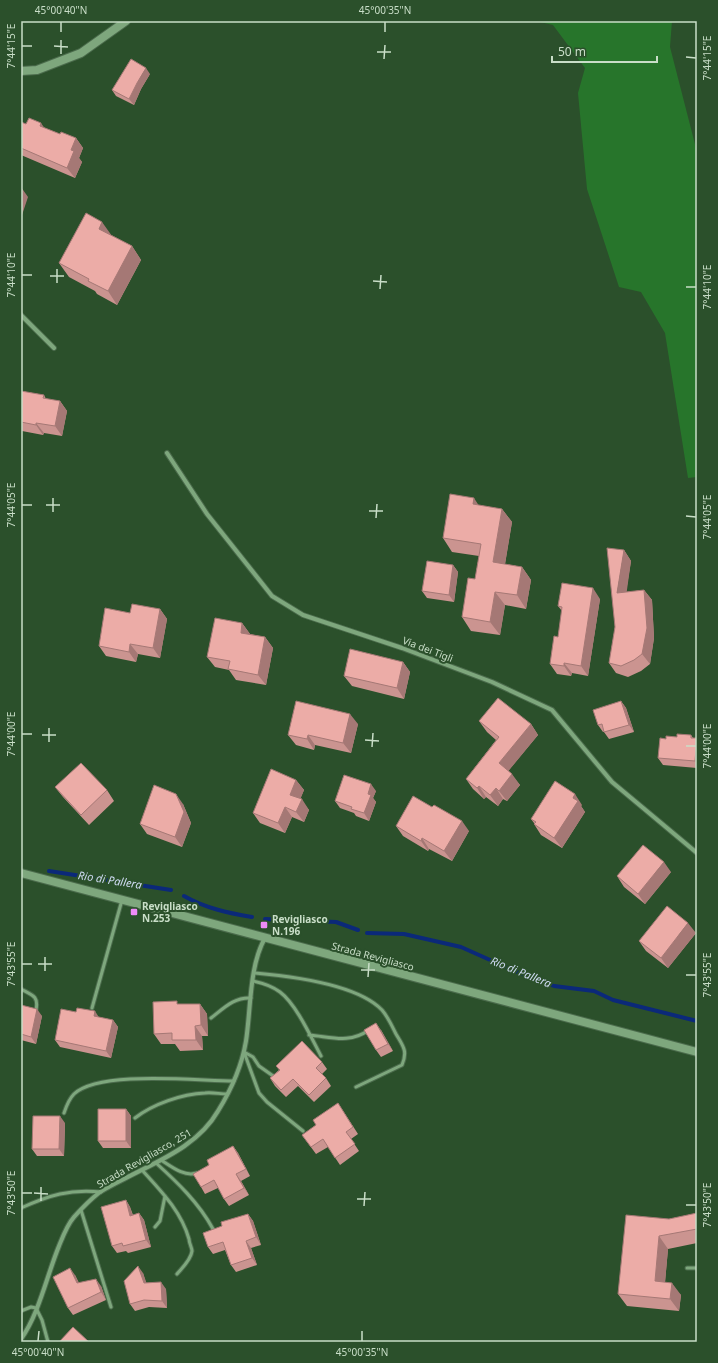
<svg xmlns="http://www.w3.org/2000/svg" width="718" height="1363" font-family="'Noto Sans',sans-serif">
	<style>
		.green { fill: #27752b }
		.lines { fill: none; stroke-linecap: round; stroke-linejoin: round }
		.stream { stroke: #0b2979; stroke-width: 4 }
		.lane-casing { stroke: #4b6b4c; stroke-width: 5 }
		.street-casing { stroke: #4b6b4c; stroke-width: 6 }
		.secondary-casing { stroke: #4b6b4c; stroke-width: 10 }
		.lane { stroke: #7ea77d; stroke-width: 3 }
		.street { stroke: #7ea77d; stroke-width: 4 }
		.secondary { stroke: #7ea77d; stroke-width: 8 }
		.wall { fill: #cb9490 }
		.shaded-wall { fill: #a57875 }
		.building { fill: #ecaca7; stroke: #a57875 }
		.ticks { fill: none; stroke: #c9dec8; stroke-width: 1.5 }
		.poi-dot { fill: #ee8bf7; stroke: #2b502b; stroke-width: 1.5 }
		.labels { text-anchor: middle; stroke-width: 4; stroke-linejoin: round; paint-order: stroke }
		.street-label { font-size: 10px; fill: #c9dec8; stroke: #2b502b }
		.poi-label { font-size: 10px; font-weight: bold; fill: #c9dec8; stroke: #2b502b; text-anchor: start }
		.water-label { font-size: 11px; font-style: italic; fill: #cfdbf2; stroke: #2b502b }
		.neatline { fill: none; stroke: #c9dec8; stroke-width: 1.5 }
		.ticks-label { font-size: 10px; text-anchor: middle; fill: #c9dec8 }
	</style>
	<rect width="100%" height="100%" fill="#2b502b"/>
	<path class="green" d="M536 21H672L670 47 697 152V477L688 478 665 333 641 292 619 287 587 189 578 93 585 68 553 25Z"/>
	<g class="lines">
		<path class="stream" d="M49 871 171 890
			M184 896C205 908 228 913 252 917
			M265 919 336 922 358 930
			M367 933 404 934 461 947 517 972 554 986 594 991 613 1000 697 1021"/>
		<g class="lane-casing">
			<path id="lane" d="M255 973C289 976 357 984 382 1010 388 1017 392 1026 396 1034 403 1046 408 1051 402 1065L356 1087
				M253 981C263 983 272 986 280 992 296 1004 311 1037 321 1056
				M21 989C32 995 39 996 36 1010
				M92 1008 122 900
				M211 1018C224 1008 234 997 251 998
				M309 1035C332 1037 349 1044 369 1030
				M244 1052 259 1093 267 1102 303 1131
				M244 1052 253 1057 259 1066 276 1078
				M64 1113C66 1107 69 1099 74 1094 100 1070 197 1081 234 1081
				M135 1118C153 1104 182 1094 205 1093 212 1092 220 1094 227 1094
				M161 1160C172 1167 184 1177 197 1173
				M156 1163C177 1182 199 1203 213 1229
				M142 1170C161 1191 181 1211 189 1239 189 1243 192 1248 192 1251 191 1260 182 1268 177 1274
				M21 1208C50 1195 69 1189 101 1192
				M81 1210 111 1307
				M155 1227 160 1221 165 1196
				M687 1268H697
				M21 1311 31 1307 36 1308 42 1320 48 1342"/>
		</g>
		<g class="street-casing">
			<path id="street" d="M21 315 54 348
				M167 453 207 514 272 596 303 615 402 648 492 682 552 710 612 782 697 853
				M21 1339C39 1314 47 1275 59 1246 63 1236 67 1225 74 1217 82 1208 91 1199 100 1192 108 1187 116 1183 124 1179 158 1161 198 1146 218 1111 231 1090 242 1065 246 1041 251 1009 249 966 265 938"/>
		</g>
		<g class="secondary-casing">
			<path id="secondary" d="M21 71 37 70 81 53 126 21
				M21 873 697 1052"/>
		</g>
		<use href="#lane" class="lane"/>
		<use href="#street" class="street"/>
		<use href="#secondary" class="secondary"/>
	</g>
	<path class="wall" d="M150 74 141 89 134 105 116 96 112 90Z
		M21 122 26 124 45 128 60 134 76 138 83 148 79 158 82 162 75 178 21 155Z
		M111 235 132 246 141 260 117 305 97 294 95 291 69 277 59 263Z
		M21 391 44 395 46 399 60 401 67 411 62 436 44 433 43 435 22 431 21 430Z
		M478 505 502 509 512 522 505 564 522 567 531 580 526 609 505 605 500 635 471 631 462 617 475 579 479 556 452 552 443 538Z
		M624 550 631 561 626 592 644 590 652 600 654 638 650 664 641 671 628 677 616 673 609 663 615 627Z
		M453 565 458 572 454 602 427 598 422 591Z
		M600 599 588 676 572 673 571 676 557 674 550 664 558 637 562 611 558 606Z
		M160 609 167 619 160 658 138 654 136 662 106 656 99 646 130 613Z
		M242 623 250 634 265 637 273 648 266 685 236 680 229 670 215 667 207 657Z
		M403 662 410 672 404 699 352 686 344 676Z
		M621 701 626 708 634 732 609 739 604 732H603L598 725Z
		M479 721 531 724 538 735 508 771 520 785 507 801 503 799 498 806 486 797 484 799 473 789 466 779 496 740 487 732Z
		M358 724 351 753 315 745 314 750 296 745 288 735Z
		M691 735 693 738 697 739V768L663 765 658 758 677 737Z
		M296 780 304 790 300 799 309 810 304 822 292 817 285 833 260 823 253 813Z
		M55 787 107 790 114 801 89 825 63 797Z
		M376 791 373 798 376 802 369 821 356 816 354 813 340 808 335 801Z
		M183 804 191 823 182 847 147 834 140 824Z
		M582 805 581 806 585 812 562 848 541 835 534 824V823L531 819Z
		M396 826 469 831 452 861 429 849 428 851 403 836Z
		M671 872 645 904 624 887 617 876Z
		M696 933 668 968 646 951 639 941Z
		M179 1004H200L207 1014 208 1036H202L203 1050 180 1051 175 1044H161L154 1034Z
		M21 1005 42 1016 36 1044 21 1040Z
		M99 1017 113 1020 118 1027 111 1058 60 1047 55 1040Z
		M381 1030 393 1051 381 1057 376 1050Z
		M322 1062 327 1069 322 1074 326 1078 331 1086 314 1102 298 1086 286 1097 275 1086 270 1078 279 1070 276 1066Z
		M338 1103 358 1134 351 1139 359 1151 340 1165 328 1147 316 1154 302 1135 316 1125Z
		M126 1109 131 1116V1148H103L98 1141Z
		M65 1123 64 1156H37L32 1149Z
		M233 1146 238 1153 250 1176 241 1181 249 1195 229 1206 224 1199 218 1188 205 1194 201 1187 209 1165Z
		M126 1200 130 1207 133 1215 139 1213 144 1220 151 1247 128 1253 126 1251 117 1253 112 1246Z
		M697 1213V1243L668 1249 665 1282 681 1295 679 1311 627 1306 618 1294 669 1219Z
		M248 1214 253 1221 261 1245 251 1248 257 1265 236 1272 231 1265 225 1250 213 1254 208 1247 222 1226Z
		M143 1273 146 1283 166 1289 167 1308 149 1307 135 1311 130 1304Z
		M75 1275 79 1283 101 1286 106 1300 73 1315 68 1308Z"/>
	<path class="shaded-wall" d="M146 68 150 74 141 89 134 105 129 99 137 83Z
		M41 123 48 133 40 126Z
		M76 138 83 148 79 158 82 162 75 178 67 168 71 150Z
		M21 187 28 197 21 218Z
		M102 222 112 236 99 229Z
		M132 246 141 260 117 305 108 291Z
		M60 401 67 411 62 436 55 426Z
		M36 423 44 433 43 435 36 425Z
		M474 498 483 512 473 504Z
		M502 509 512 522 503 576 493 562Z
		M624 550 631 561 625 604 617 593Z
		M453 565 458 572 454 602 449 595Z
		M522 567 531 580 526 609 517 595Z
		M593 588 600 599 588 676 581 666Z
		M644 590 652 600 654 638 650 664 642 654Z
		M495 592 505 605 500 635 490 622Z
		M160 609 167 619 160 658 153 648Z
		M242 623 250 634 248 643 241 633Z
		M265 637 273 648 266 685 258 675Z
		M130 644 138 654 136 662 129 652Z
		M403 662 410 672 404 699 397 688Z
		M564 663 572 673 571 676 564 666Z
		M621 701 626 708 634 732 629 725Z
		M350 714 358 724 351 753 343 743Z
		M531 724 538 735 506 774 499 763Z
		M308 735 315 745 314 750 307 739Z
		M697 739V764L695 761Z
		M512 774 520 785 507 801 499 791Z
		M296 780 304 790 298 805 290 795Z
		M371 784 376 791 373 798 376 802 369 821 364 813 368 794Z
		M479 786 486 797 484 799 477 788Z
		M496 788 503 799 498 806 490 795Z
		M176 794 183 804 191 823 182 847 175 837Z
		M575 794 582 805 581 806 585 812 562 848 554 838Z
		M302 799 309 810 304 822 296 812Z
		M285 807 292 817 285 833 278 823Z
		M462 821 469 831 452 861 444 851Z
		M422 838 429 849 428 851 421 841Z
		M664 862 671 872 645 904 638 894Z
		M688 923 696 933 668 968 661 958Z
		M200 1004 207 1014 208 1036 201 1025Z
		M37 1009 42 1016 36 1044 31 1037Z
		M95 1011 100 1019 94 1016Z
		M113 1020 118 1027 111 1058 106 1051Z
		M376 1023 381 1030 393 1051 388 1044Z
		M195 1026 202 1036 203 1050 196 1040Z
		M126 1109 131 1116V1148L126 1141Z
		M60 1116 65 1123 64 1156 59 1149Z
		M233 1146 238 1153 250 1176 246 1169Z
		M236 1174 241 1181 249 1195 244 1188Z
		M126 1200 130 1207 135 1223 130 1216Z
		M139 1213 144 1220 151 1247 146 1240Z
		M248 1214 253 1221 261 1245 256 1237Z
		M659 1236 668 1249 664 1294 655 1281Z
		M246 1241 251 1248 257 1265 252 1258Z
		M138 1266 143 1273 149 1290 144 1283Z
		M70 1268 75 1275 82 1290 77 1283Z
		M96 1279 101 1286 106 1300 101 1292Z
		M161 1282 166 1289 167 1308 162 1301Z
		M672 1283 681 1295 679 1311 670 1299Z"/>
	<path class="building" d="M131 59 146 68 137 83 129 99 112 90Z
		M29 118 41 123 40 126 60 134 61 132 76 138 71 150 74 151 67 168 21 148V122L26 124Z
		M86 213 102 222 99 229 132 246 108 291 88 281 89 279 59 263Z
		M21 391 44 395 43 398 60 401 55 426 36 423V425L21 422Z
		M450 494 474 498 473 504 502 509 493 562 522 567 517 595 495 592 490 622 462 617 468 578 475 579 481 544 443 538Z
		M607 548 624 550 617 593 644 590 647 628 642 654 634 660 621 666 609 663 615 627Z
		M427 561 453 565 449 595 422 591Z
		M562 583 593 588 581 666 564 663V666L550 664 554 636 558 637 562 607 558 606Z
		M132 604 160 609 153 648 130 644 129 652 99 646 105 608 130 613Z
		M215 618 242 623 241 633 265 637 258 675 228 669 230 661 207 657Z
		M350 649 403 662 397 688 344 676Z
		M498 698 531 724 499 763 512 774 499 791 496 788 490 795 479 786 477 788 466 779 499 737 479 721Z
		M296 701 350 714 343 743 308 735 307 739 288 735Z
		M621 701 629 725 604 732 602 724 598 725 593 710Z
		M677 734 691 735V738H697L695 761 658 758 660 738 666 739V736L677 737Z
		M81 763 107 790 81 815 55 787Z
		M271 769 296 780 290 795 302 799 296 812 285 807 278 823 253 813Z
		M344 775 371 784 368 794 371 795 364 813 351 809 352 807 335 801Z
		M555 781 575 794 573 798 578 801 554 838 534 824 536 822 531 819Z
		M154 785 176 794 184 812 175 837 140 824Z
		M413 796 432 807 434 805 462 821 444 851 422 838 421 841 396 826Z
		M643 845 664 862 638 894 617 876Z
		M667 906 688 923 661 958 639 941Z
		M177 1001V1004H200L201 1025 195 1026 196 1040H172V1033L154 1034 153 1002Z
		M21 1005 37 1009 31 1037 21 1034Z
		M77 1008 95 1011 94 1016 113 1020 106 1051 55 1040 61 1009 76 1012Z
		M376 1023 388 1044 376 1050 364 1030Z
		M302 1041 322 1062 316 1068 326 1078 309 1095 293 1079 281 1090 270 1078 280 1070 276 1066Z
		M338 1103 353 1127 346 1132 355 1144 335 1158 323 1139 311 1147 302 1135 316 1125 313 1120Z
		M98 1109H126V1141H98Z
		M33 1116H60L59 1149H32Z
		M233 1146 246 1169 236 1174 244 1188 224 1199 214 1180 201 1187 193 1174 209 1165 207 1160Z
		M126 1200 130 1216 139 1213 146 1240 123 1246 122 1243 112 1246 101 1207Z
		M697 1213V1229L659 1236 655 1281 672 1283 670 1299 618 1294 626 1215 669 1219Z
		M248 1214 256 1237 246 1241 252 1258 231 1265 223 1242 208 1247 203 1233 222 1226 221 1222Z
		M138 1266 144 1283 161 1282 162 1301 144 1300 130 1304 124 1281Z
		M70 1268 77 1283 96 1279 101 1292 68 1308 53 1277Z
		M73 1327 89 1342H59Z"/>
	<path class="ticks" d="M61 32V22M385 32V22M22 46H32M54 46 68 47M377 52H391M61 54V40M686 57 696 58M384 59 385 45M22 275H32M50 276H64M373 281 387 282M57 283V269M686 287H696M380 289 381 275M22 505H32M46 505H60M369 511H383M53 512V498M686 516 696 517M376 518 377 504M22 734H32M42 735H56M365 740 379 741M49 742V728M686 746H696M372 747 373 733M22 964H32M38 964H52M361 970H375M45 971V957M686 975H696M368 977 369 963M22 1193H32M34 1193 48 1194M357 1199H371M41 1201V1187M686 1205H696M364 1206 365 1192M38 1341 39 1331M362 1341V1331"/>
	<g class="poi-dot">
		<rect x="130" y="908" width="8" height="8" rx="2"/>
		<rect x="260" y="921" width="8" height="8" rx="2"/>
	</g>
	<g class="labels">
		<g class="street-label">
			<text transform="translate(428 649) rotate(21)" y="4">Via dei Tigli</text>
			<text transform="translate(373 956) rotate(15)" y="4">Strada Revigliasco</text>
			<text transform="translate(144 1158) rotate(-30)" y="4">Strada Revigliasco, 251</text>
		</g>
		<g class="poi-label">
			<text x="142" y="910">Revigliasco<tspan x="142" dy="12">N.253</tspan></text>
			<text x="272" y="923">Revigliasco<tspan x="272" dy="12">N.196</tspan></text>
		</g>
		<g class="water-label">
			<text transform="translate(110 880) rotate(9)" y="4">Rio di Pallera</text>
			<text transform="translate(521 972) rotate(22)" y="4">Rio di Pallera</text>
		</g>
	</g>
	<rect width="718" height="1363" fill="none" stroke="#2b502b" stroke-width="44"/>
	<path d="M552 56v6h105v-6" fill="none" stroke="#c9dec8" stroke-width="2"/>
	<text x="558" y="56" font-size="12" fill="#c9dec8" stroke="#2b502b" stroke-width="3" paint-order="stroke">50 m</text>
	<rect x="22" y="22" width="674" height="1319" class="neatline"/>
	<g class="ticks-label">
		<text x="61" y="14">45°00'40"N</text>
		<text x="385" y="14">45°00'35"N</text>
		<text transform="translate(11 46) rotate(-90)" y="4">7°44'15"E</text>
		<text transform="translate(707 58) rotate(-90)" y="4">7°44'15"E</text>
		<text transform="translate(11 275) rotate(-90)" y="4">7°44'10"E</text>
		<text transform="translate(707 287) rotate(-90)" y="4">7°44'10"E</text>
		<text transform="translate(11 505) rotate(-90)" y="4">7°44'05"E</text>
		<text transform="translate(707 517) rotate(-90)" y="4">7°44'05"E</text>
		<text transform="translate(11 734) rotate(-90)" y="4">7°44'00"E</text>
		<text transform="translate(707 746) rotate(-90)" y="4">7°44'00"E</text>
		<text transform="translate(11 964) rotate(-90)" y="4">7°43'55"E</text>
		<text transform="translate(707 975) rotate(-90)" y="4">7°43'55"E</text>
		<text transform="translate(11 1193) rotate(-90)" y="4">7°43'50"E</text>
		<text transform="translate(707 1205) rotate(-90)" y="4">7°43'50"E</text>
		<text x="38" y="1356">45°00'40"N</text>
		<text x="362" y="1356">45°00'35"N</text>
	</g>
</svg>
